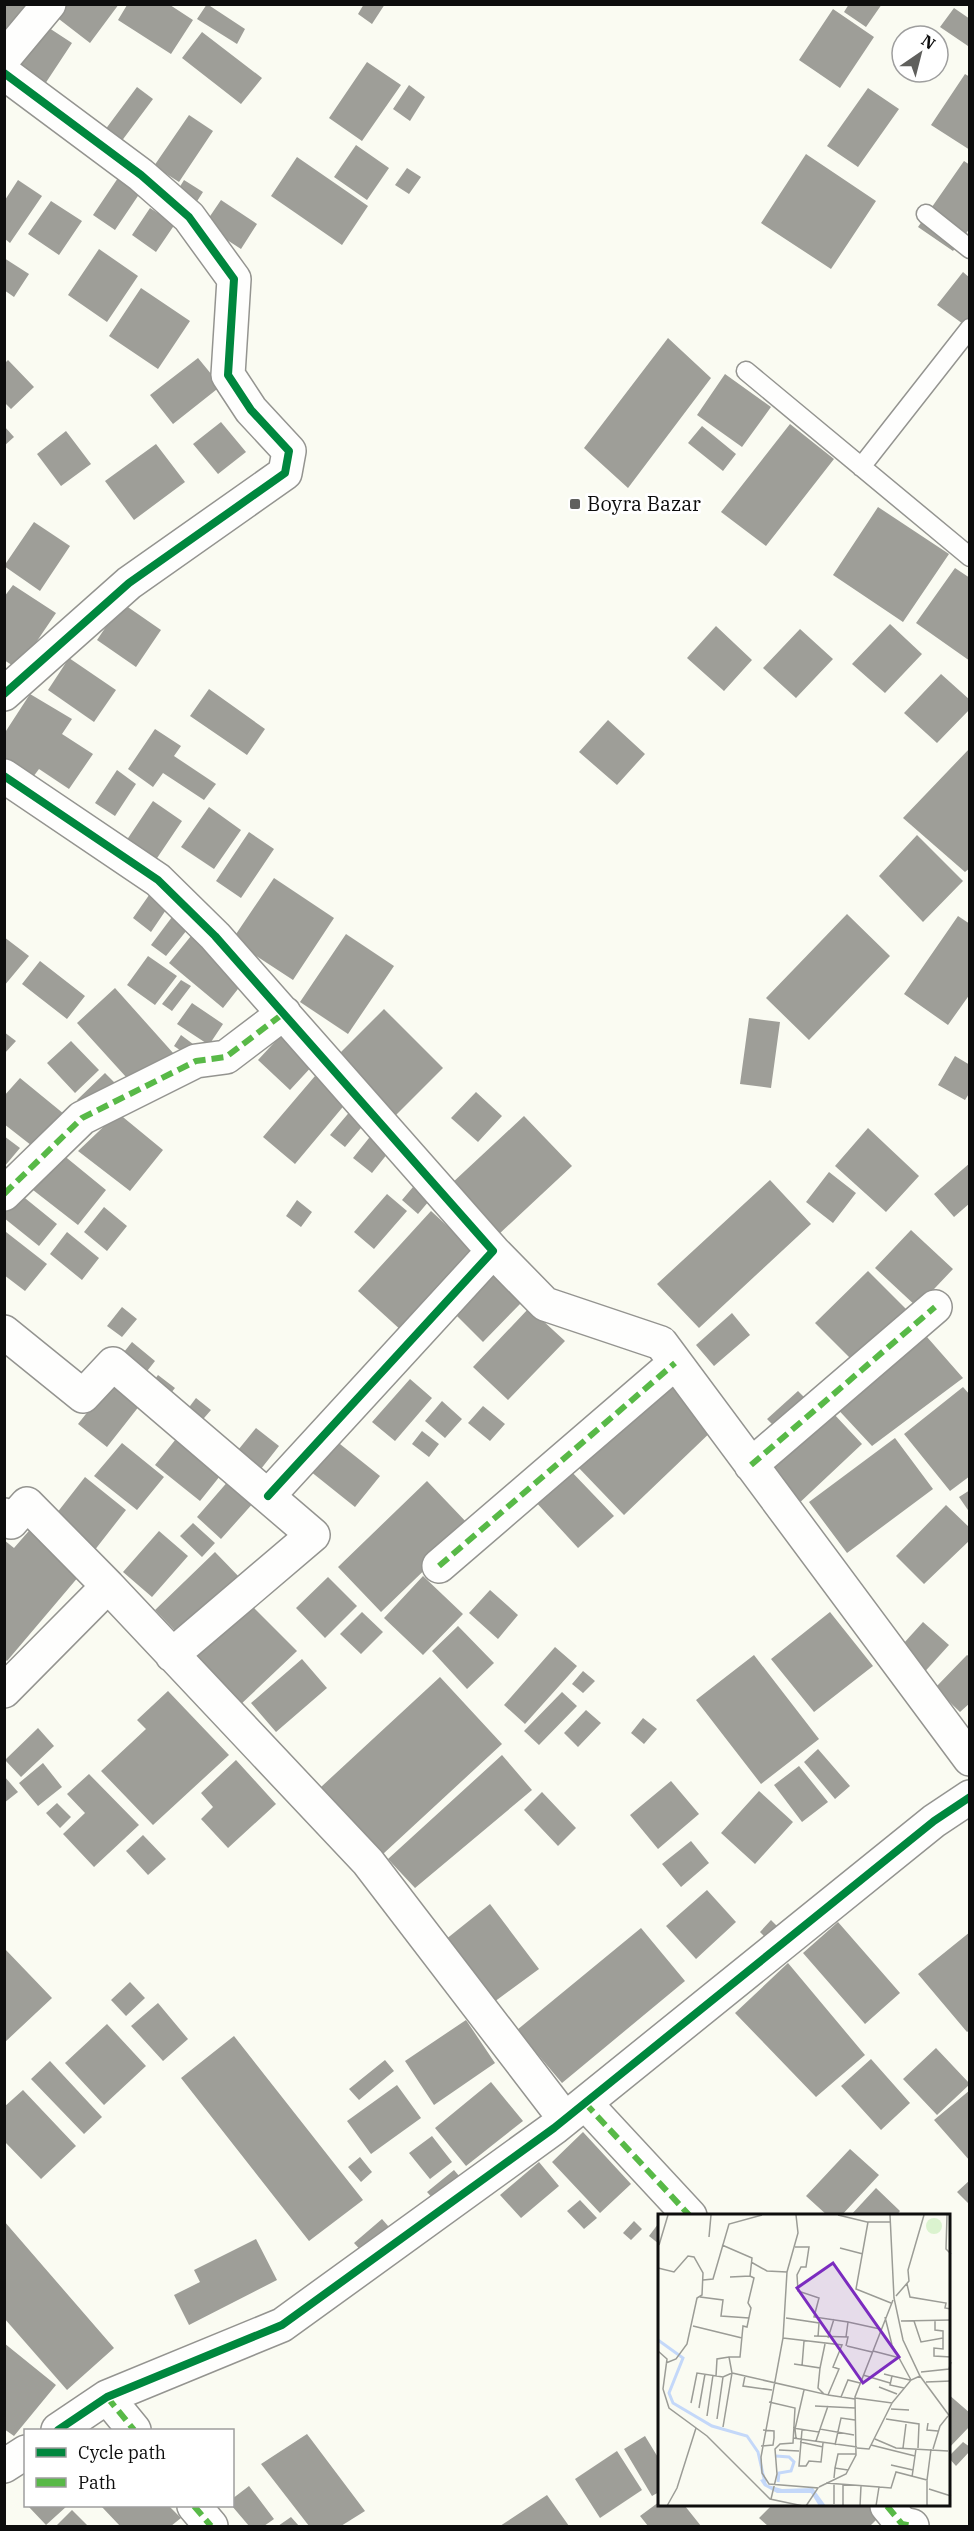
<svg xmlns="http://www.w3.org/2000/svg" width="974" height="2531" font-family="'IBM Plex Serif',serif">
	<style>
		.building { fill: #9e9e98 }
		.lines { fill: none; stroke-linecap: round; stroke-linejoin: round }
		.lane-casing { stroke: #949490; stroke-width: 21 }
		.street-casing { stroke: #949490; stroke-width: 36 }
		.lane { stroke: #fefefd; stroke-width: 18 }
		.street { stroke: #fefefd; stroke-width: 33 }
		.quiet { stroke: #58b947; stroke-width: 6; stroke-dasharray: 12 6; stroke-linecap: butt }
		.cycleway-casing { stroke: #fff; stroke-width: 11 }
		.cycleway { stroke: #00873e; stroke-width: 8 }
		.poi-dot { fill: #60605d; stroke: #fff; stroke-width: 2 }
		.labels { text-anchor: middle; stroke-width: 6; stroke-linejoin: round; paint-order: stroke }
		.poi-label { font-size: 20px; fill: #0d0d0d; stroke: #fff; text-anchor: start }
		.inset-river { fill: none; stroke: #c4d8f9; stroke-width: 3 }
		.inset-road { fill: none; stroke: #9b9c96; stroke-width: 1.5 }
		.view { fill: #7b2cbf; fill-opacity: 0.15; stroke: #7b2cbf; stroke-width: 3 }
		.inset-edge { fill: none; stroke: #0d0d0d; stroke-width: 3 }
	</style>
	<rect width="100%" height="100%" fill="#fafbf2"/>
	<path class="building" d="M4 4H29L4 37Z
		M63 4H119L90 43 55 16Z
		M207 4 245 29 237 44 197 19Z
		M364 4H385L372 24 358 14Z
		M849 4H882L866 27 844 12Z
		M127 5H170L193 20 171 54 118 20Z
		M954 8 970 19 968 46 940 27Z
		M833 9 874 37 840 88 799 60Z
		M46 26 72 43 43 87 17 69Z
		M202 32 262 78 241 104 182 58Z
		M367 62 401 85 362 141 329 118Z
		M965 74 970 77V150L931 125Z
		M409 85 425 97 410 121 393 109Z
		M137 87 153 99 115 150 99 138Z
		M868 88 899 109 858 167 827 146Z
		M189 115 213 131 179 182 154 166Z
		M356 145 389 168 367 200 334 177Z
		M806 154 876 201 831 269 761 223Z
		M297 157 368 206 342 245 271 196Z
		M964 161 970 165V228L953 251 918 227Z
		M407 168 421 177 409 194 395 185Z
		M122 172 144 187 115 230 93 215Z
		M18 180 42 196 10 243 5 239V200Z
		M184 180 203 192 192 209 173 198Z
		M221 200 257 224 241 249 204 225Z
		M51 201 82 221 59 255 28 234Z
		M150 208 175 224 156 252 132 235Z
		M99 249 138 276 107 322 68 295Z
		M4 258 29 274 14 297 4 290Z
		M963 272 970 278V329L937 305Z
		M141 288 190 321 158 369 109 336Z
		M668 338 711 378 628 488 584 448Z
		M198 358 221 386 173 424 150 395Z
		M8 360 34 387 11 409 4 402V364Z
		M725 374 771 407 742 447 697 415Z
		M221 422 246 452 218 474 193 444Z
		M790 424 834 459 766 546 721 512Z
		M4 426 14 437 4 446Z
		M702 426 736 454 723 471 688 443Z
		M66 431 91 464 61 486 37 454Z
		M156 444 185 482 134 520 105 481Z
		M878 507 949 554 903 622 833 575Z
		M34 522 70 546 40 591 4 566Z
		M955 568 970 578V661L916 623Z
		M13 585 56 613 18 669 4 660V597Z
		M122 603 161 630 136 667 97 640Z
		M890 624 922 654 885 693 852 664Z
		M716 626 752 660 724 691 687 658Z
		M800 629 833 659 796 698 763 668Z
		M69 658 116 690 94 722 48 690Z
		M941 674 970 700V709L937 743 904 713Z
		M209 689 265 729 247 755 190 716Z
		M30 694 72 719 62 734 93 754 69 789 39 769 33 777 4 758V734Z
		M608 720 645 754 617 785 579 752Z
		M155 729 181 746 174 756 216 784 204 800 163 773 153 787 128 769Z
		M970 748V868L965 872 903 818Z
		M117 770 136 784 115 816 95 803Z
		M153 801 182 821 149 870 120 850Z
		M209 807 241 830 214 869 181 847Z
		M249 832 274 849 241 898 216 881Z
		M917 835 963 881 923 922 879 876Z
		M274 878 334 918 293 980 232 940Z
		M154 888 172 901 151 932 133 918Z
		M175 913 191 925 166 956 151 945Z
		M847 914 890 956 809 1040 766 998Z
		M958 916 970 924V994L948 1025 904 994Z
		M346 934 394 966 348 1034 300 1002Z
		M191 936 245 980 223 1008 169 963Z
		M4 937 29 956 4 986Z
		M148 956 177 976 155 1005 127 985Z
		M40 961 85 996 67 1019 22 984Z
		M181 980 191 986 172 1011 162 1004Z
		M115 988 174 1054 136 1088 77 1023Z
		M192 1003 223 1024 209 1045 177 1024Z
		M384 1009 443 1068 392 1119 332 1061Z
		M749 1018 780 1022 771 1088 740 1084Z
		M4 1032 16 1041 4 1054Z
		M283 1033 315 1063 290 1090 258 1060Z
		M181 1035 197 1047 190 1057 174 1046Z
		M71 1041 99 1070 75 1093 47 1063Z
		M955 1056 970 1065V1092L965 1100 938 1085Z
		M105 1073 116 1084 87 1110 77 1100Z
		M315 1076 347 1102 295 1164 263 1137Z
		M20 1078 64 1114 36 1149 4 1124V1096Z
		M476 1092 502 1116 478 1142 451 1118Z
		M352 1109 366 1122 345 1147 330 1135Z
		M118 1113 163 1150 130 1191 78 1151Z
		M524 1116 572 1166 498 1235 451 1184Z
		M868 1128 919 1176 886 1212 835 1166Z
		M373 1133 392 1148 372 1173 353 1158Z
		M4 1136 20 1148 4 1167Z
		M62 1154 106 1190 78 1225 33 1190Z
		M970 1163V1203L954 1217 934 1194Z
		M829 1172 856 1193 833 1223 806 1202Z
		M770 1180 811 1224 699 1328 657 1284Z
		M413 1187 429 1201 418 1214 402 1200Z
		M15 1190 57 1224 39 1246 4 1218V1203Z
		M387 1194 407 1211 374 1249 354 1232Z
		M297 1200 312 1212 301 1227 286 1216Z
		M104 1207 127 1226 107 1251 84 1232Z
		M431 1211 476 1252 403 1332 358 1291Z
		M911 1230 953 1269 917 1307 875 1268Z
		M6 1232 47 1264 25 1291 4 1275Z
		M67 1232 99 1258 82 1280 50 1254Z
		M868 1271 913 1316 860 1368 815 1323Z
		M491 1272 521 1303 483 1342 452 1311Z
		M122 1307 137 1319 122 1337 107 1326Z
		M529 1308 565 1341 508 1400 473 1367Z
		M732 1313 750 1335 714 1366 696 1345Z
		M920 1329 963 1378 872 1446 832 1403Z
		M132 1342 155 1361 144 1375 120 1357Z
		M158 1375 175 1388 166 1399 150 1386Z
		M410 1379 432 1398 395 1441 372 1422Z
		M669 1379 715 1428 624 1515 577 1466Z
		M112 1381 140 1405 107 1447 78 1424Z
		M963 1387 970 1395V1476L950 1491 904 1434Z
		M798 1391 811 1404 781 1433 767 1419Z
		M196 1398 211 1410 198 1425 184 1414Z
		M442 1401 462 1419 445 1438 425 1421Z
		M483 1406 505 1424 490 1441 468 1423Z
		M833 1413 862 1444 795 1507 766 1475Z
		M256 1428 279 1446 257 1474 234 1455Z
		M422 1431 439 1444 429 1457 412 1444Z
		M180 1434 224 1471 200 1501 155 1465Z
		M895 1438 933 1489 847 1553 809 1502Z
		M335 1440 380 1476 355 1507 310 1471Z
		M122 1443 164 1477 137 1510 94 1476Z
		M568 1468 614 1516 578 1548 534 1500Z
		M85 1477 126 1510 94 1551 53 1518Z
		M230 1479 255 1501 221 1539 197 1517Z
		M427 1481 470 1526 381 1612 338 1567Z
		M970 1490V1513L959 1497Z
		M946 1505 970 1528V1540L924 1584 896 1556Z
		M193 1523 215 1543 202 1557 180 1536Z
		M34 1525 85 1569 7 1661 4 1659V1540L14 1548Z
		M159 1531 188 1556 152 1597 123 1572Z
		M215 1552 244 1582 184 1640 155 1610Z
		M423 1576 463 1614 423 1655 384 1618Z
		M328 1577 357 1606 325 1638 296 1608Z
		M490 1590 518 1615 498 1639 469 1613Z
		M250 1604 297 1651 239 1706 193 1659Z
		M362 1612 383 1632 361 1654 340 1634Z
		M830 1612 873 1666 814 1712 771 1659Z
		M923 1622 949 1645 920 1677 894 1654Z
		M458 1626 494 1663 467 1689 432 1651Z
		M555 1647 577 1666 525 1724 504 1705Z
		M754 1655 819 1739 761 1784 696 1700Z
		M967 1655 970 1657V1703L960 1712 935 1688Z
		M302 1659 327 1688 276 1732 251 1703Z
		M583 1671 595 1681 583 1693 572 1684Z
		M440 1677 502 1744 383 1854 321 1787Z
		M168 1691 229 1755 153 1825 101 1771 146 1729 137 1720Z
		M562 1692 577 1706 539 1745 524 1731Z
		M586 1710 601 1723 578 1747 564 1733Z
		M643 1718 657 1729 644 1744 631 1733Z
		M38 1728 54 1746 21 1777 5 1760Z
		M818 1749 850 1786 835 1799 804 1762Z
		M502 1755 532 1790 415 1888 388 1859Z
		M236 1760 276 1804 228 1848 201 1819 213 1807 201 1793Z
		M43 1763 62 1787 38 1806 19 1783Z
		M799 1766 828 1802 802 1822 774 1785Z
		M89 1774 139 1825 94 1867 63 1834 85 1813 67 1794Z
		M4 1776 18 1792 4 1803Z
		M671 1781 699 1814 658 1849 630 1815Z
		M759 1791 793 1822 755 1864 721 1833Z
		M542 1792 576 1828 558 1846 524 1810Z
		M57 1803 71 1817 60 1828 46 1813Z
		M143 1835 166 1859 148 1875 126 1851Z
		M691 1841 709 1863 681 1887 662 1864Z
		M707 1890 736 1922 696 1959 666 1926Z
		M490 1904 539 1969 475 2016 425 1956Z
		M771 1920 783 1932 772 1944 760 1932Z
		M838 1922 900 1993 865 2024 803 1953Z
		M641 1928 685 1981 562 2083 517 2030Z
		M970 1932V2030L967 2032 918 1974Z
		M4 1948 52 1998 4 2043Z
		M788 1963 865 2055 816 2097 735 2013Z
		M130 1982 145 1998 126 2016 111 2000Z
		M158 2003 188 2039 163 2061 131 2026Z
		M466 2020 495 2063 434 2105 405 2061Z
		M107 2024 146 2066 104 2105 65 2063Z
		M234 2036 363 2200 309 2241 181 2078Z
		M936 2048 970 2084 937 2115 903 2079Z
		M871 2059 910 2103 881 2130 841 2086Z
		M385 2060 394 2071 359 2100 349 2089Z
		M50 2061 102 2117 84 2134 31 2079Z
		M491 2082 523 2121 466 2166 435 2128Z
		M397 2085 421 2118 371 2154 347 2121Z
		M23 2090 76 2146 41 2179 4 2141V2107Z
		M970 2090V2161L934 2120Z
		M583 2132 631 2184 600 2213 552 2162Z
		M432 2136 452 2162 430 2179 409 2153Z
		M850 2149 879 2175 841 2216H828L806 2196Z
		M360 2157 372 2172 361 2182 348 2167Z
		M539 2162 559 2186 521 2218 500 2195Z
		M454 2170 465 2183 439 2205 427 2192Z
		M970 2180V2205L957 2192Z
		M876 2188 900 2211 896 2216H850Z
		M580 2200 597 2218 584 2229 567 2211Z
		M382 2219 395 2234 367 2257 354 2243Z
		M4 2221 114 2348 67 2390 4 2318Z
		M634 2221 642 2229 631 2240 623 2233Z
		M658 2224 659 2225V2244L649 2236Z
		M256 2239 277 2280 189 2325 174 2295 200 2282 194 2270Z
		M4 2343 56 2385 14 2436 4 2429Z
		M948 2394 970 2413V2426L948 2449Z
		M307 2434 365 2511 341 2526H309L261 2464Z
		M645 2436 659 2459V2492L652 2496 624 2449Z
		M963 2442 970 2447V2451L956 2466 948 2457Z
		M617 2451 642 2490 600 2518 575 2479Z
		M249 2486 274 2519 264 2526H249L232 2506V2499Z
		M547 2495 569 2526H500Z
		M659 2502V2506H685L701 2526H648L640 2516Z
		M28 2506H67L46 2525Z
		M101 2506H169L181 2518 171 2526H120Z
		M771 2506H876L884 2512 870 2526H768L759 2518Z
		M72 2510 88 2526H56Z
		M291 2517 299 2526H278Z"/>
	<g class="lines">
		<g class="lane-casing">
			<path id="lane" d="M926 214 970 249
				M746 371 970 557
				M861 467 970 328"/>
		</g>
		<g class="street-casing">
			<path id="street" d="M4 58 49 4
				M4 73 141 175 189 217 234 279 228 375 251 410 289 451 285 473 129 583 4 694
				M4 776 158 880 215 936 493 1251 268 1496
				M4 1194 82 1118 196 1061 226 1057 284 1013
				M493 1251 545 1304 661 1343 970 1759
				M4 1332 83 1396 113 1364 313 1535 172 1655
				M751 1465 935 1307
				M4 1515 11 1522 27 1504 108 1586 4 1691
				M439 1566 675 1363
				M108 1586 368 1862 565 2119
				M585 2103 690 2216
				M107 2397 134 2430
				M58 2430 107 2397 282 2325 554 2128 934 1821 970 1797
				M4 2466 26 2452
				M194 2506 211 2526
				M887 2506 902 2524 912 2526"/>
		</g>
		<use href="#lane" class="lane"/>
		<use href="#street" class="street"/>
		<path class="quiet" d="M4 1194 82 1118 196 1061 226 1057 284 1013
			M751 1465 935 1307
			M439 1566 675 1363
			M585 2103 690 2216
			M107 2397 134 2430
			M194 2506 211 2526
			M887 2506 902 2524 912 2526"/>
		<g class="cycleway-casing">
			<path id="cycleway" d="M4 73 141 175 189 217 234 279 228 375 251 410 289 451 285 473 129 583 4 694
				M4 776 158 880 215 936 493 1251 268 1496
				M58 2430 107 2397 282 2325 554 2128 934 1821 970 1797"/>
		</g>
		<use href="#cycleway" class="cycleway"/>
	</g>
	<rect class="poi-dot" x="569" y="498" width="12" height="12" rx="3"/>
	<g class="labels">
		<g class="poi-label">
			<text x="587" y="511">Boyra Bazar</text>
		</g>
	</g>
	<g transform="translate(658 2214)">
		<rect width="292" height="292" fill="#fafbf2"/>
		<path d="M268 12a8 8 0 1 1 16 0a8 8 0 1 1-16 0Z" fill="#dbf3cf"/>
		<path d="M105 265 110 271 124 275 155 274 168 292H161L153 279H119L106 272 102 266Z" fill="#c4d8f9"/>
		<path class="inset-river" d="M0 126 25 144 11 179 15 189 54 212 89 222 100 238 107 269M118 242 131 243 136 248 133 257 121 259 120 268"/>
		<path class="inset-road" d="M138 1 140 19 129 58 125 124 103 243 104 259 111 270 160 274 148 292M180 1 209 8H232M232 1 236 84 245 126 262 162 293 204M289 1 288 35 293 40M210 8 198 75 233 89M51 23 53 1M1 31 10 1M64 31 94 44 92 62 72 63M137 33H151L148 53H143L139 61 140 77 161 84 156 103 190 108 188 123M182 34 205 40M93 48 109 57 129 58M0 54 16 58 30 42 36 43 45 59 44 81 39 84 29 130 18 145 8 149M45 66 55 65 71 10 104 1M249 70 252 83 288 89 287 94 293 95M238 82 251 67 250 56 266 1M42 83 65 86 63 102 91 104M227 103 234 131 253 166M128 104 161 109 160 123M277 106V116L285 117V135L276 134V142L293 143M243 107 293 106M256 107 263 128 285 124M190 108 222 115M35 112 84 124M156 122 190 123 188 132M170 124 176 105M189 132 214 138M0 137 9 145 5 175 11 194 49 222 112 285 145 292M215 137 242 144M136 150 162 154 160 174 166 180M144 152 146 127M162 154 167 130M263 158 291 155 293 148M226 160 234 162 232 171 246 174M205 161 232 169M58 162 59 145 71 143M87 162 85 172 114 176M234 162 252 166M268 168 293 167M221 173 239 180M170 181 197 185M183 183 190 166 202 169M197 184 234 189 253 166 262 162M111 188 137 194 135 229 122 230 117 235 119 260 113 285M33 189 39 159 65 163 74 159 71 143H82L85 112 89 113 93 94 90 89 96 64 92 62M157 192 197 194M41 194 47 160M233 195 251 196M49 202 55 161M59 205 65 163M228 205 261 210 260 234M270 209 269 216 280 217M65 213 74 159 170 181 181 155 175 153 184 131 125 124M135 214 161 218 158 227M162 215 170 192M144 216 141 252H148L151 247 163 248 165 229M161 218 162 215 196 221M135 224 199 233M138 224 137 215 146 176M217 225 238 234 290 237M142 228 165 233M177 231 183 204 197 206M213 231 257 242M103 232 115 231 116 224V217L105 216M199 234 211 235 234 189M245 234 248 210M275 235 282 212 290 202M121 236 141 237M233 251 255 256M177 254 180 240H198M254 263 258 235M176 264 177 254 190 256M168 269 221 273 218 292M185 270V292M161 273 188 260 198 241 197 183 235 86M221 273 233 274 238 258 269 266 273 235M271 275 293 282M176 290V269M9 292 19 274 38 214M202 292 203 272M269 292V266"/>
		<path class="view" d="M175 49 241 143 205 169 139 74Z"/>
		<rect width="292" height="292" class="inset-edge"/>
	</g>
	<rect width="974" height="2531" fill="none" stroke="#0d0d0d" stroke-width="12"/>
	<rect x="24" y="2429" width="210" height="78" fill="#ffffff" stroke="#9e9e9e" stroke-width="1.5"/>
	<rect x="36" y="2448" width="30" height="9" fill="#00873e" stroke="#9e9e9e" stroke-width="1.5"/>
	<text x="78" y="2459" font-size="18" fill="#0d0d0d">Cycle path</text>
	<rect x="36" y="2478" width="30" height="9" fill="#58b947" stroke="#9e9e9e" stroke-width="1.5"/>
	<text x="78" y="2489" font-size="18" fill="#0d0d0d">Path</text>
	<g transform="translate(920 54) rotate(35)"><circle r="28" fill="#ffffff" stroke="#9e9e9e" stroke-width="1.5"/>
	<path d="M0-4.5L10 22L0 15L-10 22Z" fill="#60605d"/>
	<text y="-9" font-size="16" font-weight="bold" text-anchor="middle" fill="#0d0d0d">N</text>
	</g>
</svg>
